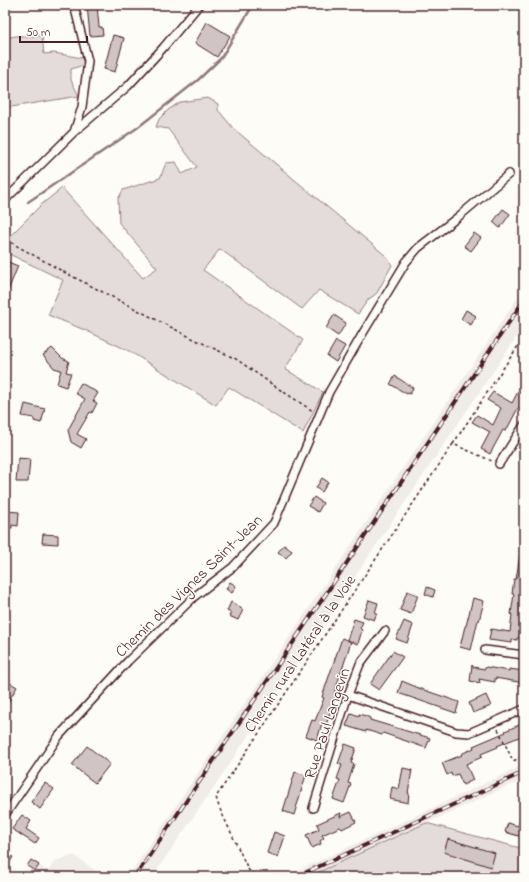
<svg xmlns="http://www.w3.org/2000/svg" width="529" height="882" font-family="'Indie Flower',sans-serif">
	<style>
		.built { fill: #f0ece8 }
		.green { fill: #e3dcda; stroke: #967e82 }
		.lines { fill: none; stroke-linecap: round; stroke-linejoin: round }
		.stream { stroke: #91777b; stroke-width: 2.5 }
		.building { fill: #d0c5c4; stroke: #4a1f2b }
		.minor-casing { stroke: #4a1f2b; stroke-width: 10 }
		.path { stroke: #4a1f2b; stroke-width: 1.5; stroke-dasharray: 3 3; stroke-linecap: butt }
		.minor { stroke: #fdfcf7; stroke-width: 7 }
		.rail-casing { stroke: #4a1f2b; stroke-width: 4 }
		.rail { stroke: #fdfcf7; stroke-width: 2.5; stroke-dasharray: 8; stroke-linecap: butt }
		.labels { text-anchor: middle; stroke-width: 3; stroke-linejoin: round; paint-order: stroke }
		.street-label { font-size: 16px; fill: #4a1f2b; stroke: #fdfcf7 }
	</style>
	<rect width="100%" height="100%" fill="#fdfcf7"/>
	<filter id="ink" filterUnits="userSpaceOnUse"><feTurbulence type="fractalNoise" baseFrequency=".025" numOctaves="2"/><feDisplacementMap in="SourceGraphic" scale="8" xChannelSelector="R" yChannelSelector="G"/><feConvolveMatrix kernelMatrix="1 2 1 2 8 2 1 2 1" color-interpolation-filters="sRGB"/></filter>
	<g filter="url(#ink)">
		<path class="built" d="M524 288V326L391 523 201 806 152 877H128Z
			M524 765V779L308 877H284Z
			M74 855 104 877H30L39 865 48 871 55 861Z"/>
		<path class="green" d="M16 36H42L44 54 54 53 82 58 84 65 71 69V80L79 96 5 108V38Z
			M208 98 218 104V110L234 129 386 256 392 265 377 293 368 300 358 314 319 290 302 309 220 249 203 270 303 340 285 369 323 392 303 433 229 387 216 405 129 351 87 331 48 315 63 280 5 252V241L42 204 62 188 143 278 157 268 119 223 118 199 123 190 160 178 166 163 176 162 182 174 197 167 168 129 156 127 159 119 168 110 180 102Z
			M426 823 524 849V877H308Z"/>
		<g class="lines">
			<path class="stream" d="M28 202 137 128 198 80 221 58 253 5"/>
		</g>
		<path class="building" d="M87 5H97L99 27H102L103 35 90 36Z
			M207 22 230 36 217 57 195 43Z
			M113 35 124 38 115 72 104 69Z
			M503 209 510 214 500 228 493 222Z
			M474 233 481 238 471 251 464 246Z
			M8 262 18 266 5 298V270Z
			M466 310 476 316 471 325 461 319Z
			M334 315 346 323 338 336 326 328Z
			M336 341 345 346 336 362 327 356Z
			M52 348 62 358 69 361 66 372 71 373 66 387 57 384 61 370 54 368 43 355Z
			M395 376 413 388 410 394 408 393 407 394 390 384Z
			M524 380V402L520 409 518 408 506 431 503 430 490 454 481 449 490 432 472 422 477 415 493 425 501 408 487 400 493 392 512 403Z
			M81 383 98 393 93 401 97 403 92 413 90 412 77 434 86 439 81 448 71 442 68 430 85 399 75 393Z
			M25 404 45 409 41 423 34 421V418L22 416Z
			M18 458 30 459 28 482H16Z
			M322 478 328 482 322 492 316 488Z
			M314 497 323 503 318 512 308 506Z
			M5 511 19 512 18 526 12 525V528H5Z
			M43 534 58 535V544L42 543Z
			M284 545 292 551 286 558 278 552Z
			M520 555H524V589L523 596H524V608L521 638H517V640L512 639V643L489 640 491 629 510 632 512 615 511 614 514 594H512L514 579H516Z
			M230 582 236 586 232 593 226 589Z
			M427 587 435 590 433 597 425 594Z
			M407 591 418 595 411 614 400 610Z
			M473 598 484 601 479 621 478 620 471 650 460 647 465 626H466Z
			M369 600 378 603 375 613H377L374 620 363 616Z
			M231 602 240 607V608L243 610 238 620 229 616 231 613 227 611Z
			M354 619 363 622 360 628 362 630 358 644 347 640Z
			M404 621 413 625 407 643 396 639Z
			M342 638 351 642 334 694 336 695 326 725 322 723 317 740 306 736 312 720 315 721 324 698 322 697Z
			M393 651 403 657 379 690 370 684Z
			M472 665 473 667 485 669 486 667 509 671V669L524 671V683L495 678V682L479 679 480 683 470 681Z
			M7 681 17 687 5 707V686Z
			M402 681 421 689 459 702 456 713 398 693Z
			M486 695 491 706 473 713 469 703Z
			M351 713 359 716V714L366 716 370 718V720L430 738 426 748 383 733 382 735 366 730V732L346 726Z
			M524 723V735L497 746 498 747 481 754 482 757 466 764 473 780 463 785 458 774 452 776 451 773 447 775 442 763 462 755 461 754 474 748 473 746 506 732 505 731Z
			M345 744 356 748 351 763 354 764 348 783 351 784 344 803 333 799 340 780 337 779 342 765 338 764Z
			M87 746 110 764 95 783 72 765Z
			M403 768 412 770 408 793H409L408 803 390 799 392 787 399 789Z
			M295 772 306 775 294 815 283 811Z
			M45 783 54 789 40 809 31 802Z
			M351 812 356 822 342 829 340 827 322 835 324 838 320 841 321 844 312 848 306 835 319 829 317 824 341 813 340 817Z
			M522 812H524V836L522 835V837L505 832 508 823 518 826Z
			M22 815 31 821 26 829 39 838 35 844 12 829Z
			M274 832 285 836 278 857 267 853Z
			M448 839 495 853 491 867 444 852Z
			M5 852 13 857 5 870Z
			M31 860 39 865 35 871 27 866Z"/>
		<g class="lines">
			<g class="minor-casing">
				<path id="minor" d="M74 5 88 61 82 107 74 132
					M5 202 7 198 74 132 128 86 163 48 199 5
					M499 464 524 425
					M485 650 524 655
					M348 695 456 732 469 733 524 709
					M313 808 348 695 360 664 385 631
					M5 815 59 736 128 661 195 596 233 567 274 523 329 392 363 333 406 262 418 248 458 217 509 174"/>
			</g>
			<path class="path" d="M5 243 10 242 62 271 192 338 236 359 279 389 313 411
				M453 444 524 337
				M498 729 513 761 524 756
				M261 874C255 875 252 874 248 869L219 807 216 797 453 444 492 461
				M258 877 261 874"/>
			<use href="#minor" class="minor"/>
			<g class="rail-casing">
				<path id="rail" d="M135 877 524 300
					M296 877 524 772"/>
			</g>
			<use href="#rail" class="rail"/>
		</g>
	</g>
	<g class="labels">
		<g class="street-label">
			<text transform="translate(188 585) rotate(-44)" y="6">Chemin des Vignes Saint-Jean</text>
			<text transform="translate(299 653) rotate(-56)" y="6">Chemin rural Latéral à la Voie</text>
			<text transform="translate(326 723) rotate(-72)" y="6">Rue Paul Langevin</text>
		</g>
	</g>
	<rect width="529" height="882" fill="none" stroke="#fdfcf7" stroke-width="20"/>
	<rect x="10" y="10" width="509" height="862" fill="none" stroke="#4a1f2b" stroke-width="1.5" filter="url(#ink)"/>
	<path d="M20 36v6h67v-6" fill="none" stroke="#4a1f2b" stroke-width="2"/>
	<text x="26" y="36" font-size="12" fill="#4a1f2b" stroke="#fdfcf7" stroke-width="3" paint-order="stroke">50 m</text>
</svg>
